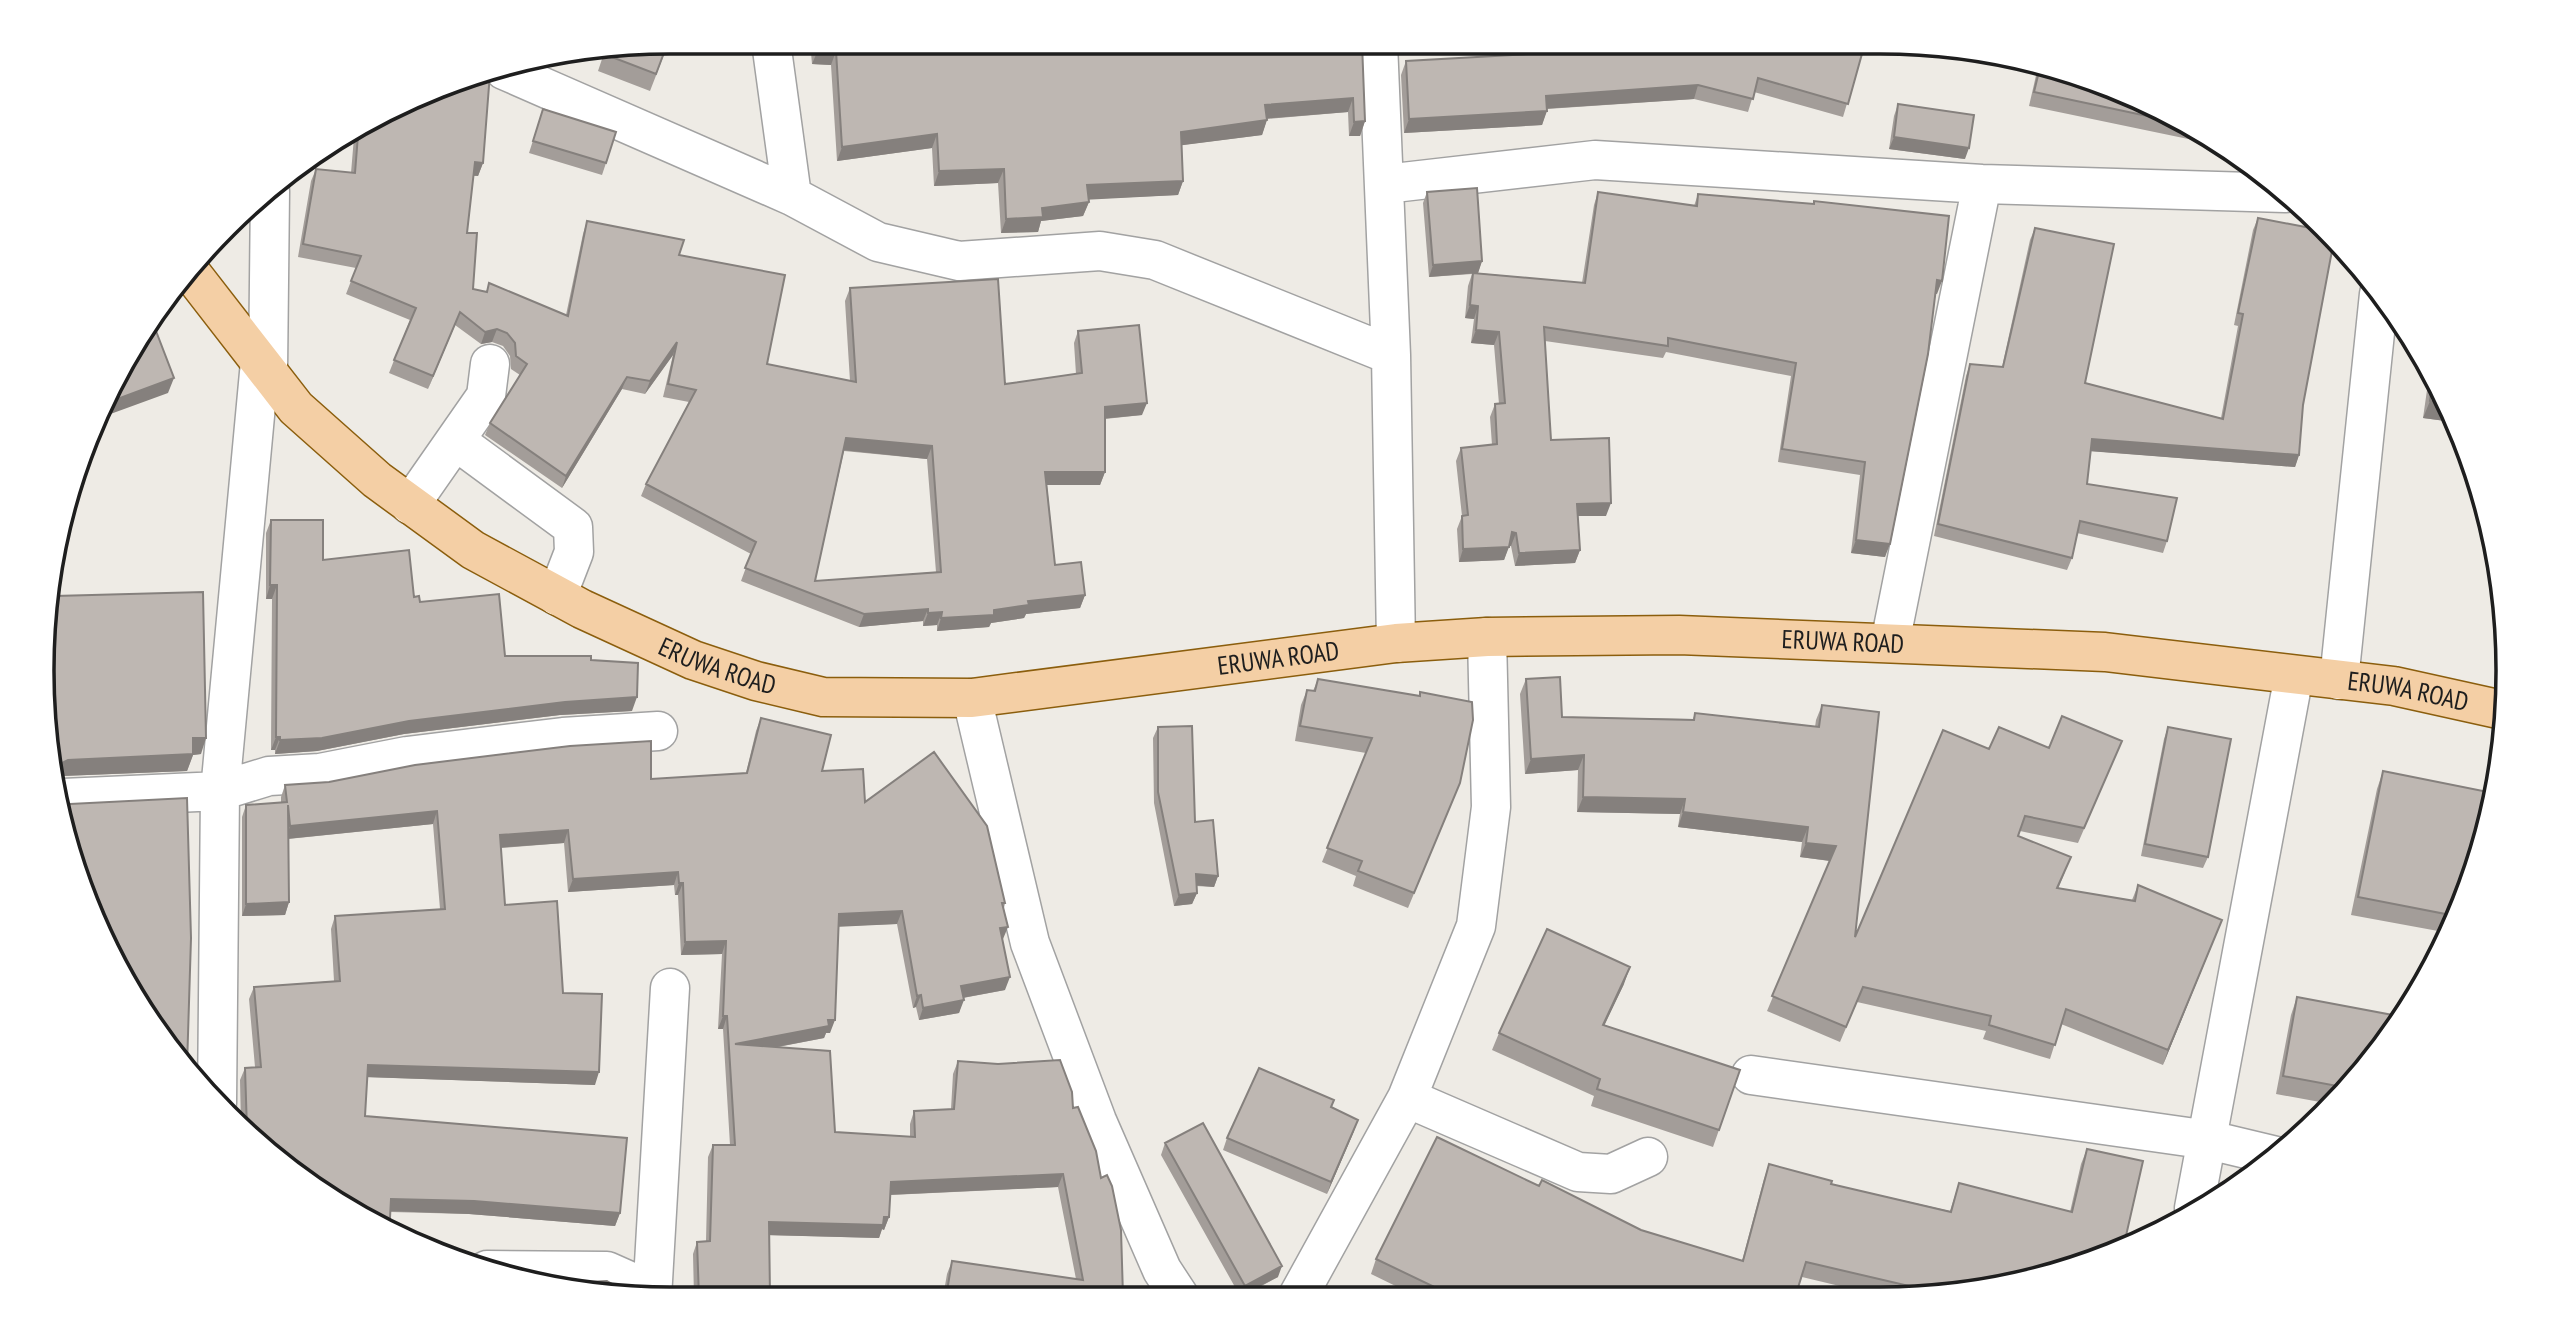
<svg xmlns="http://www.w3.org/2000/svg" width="2550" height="1341" font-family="'PT Sans Narrow',sans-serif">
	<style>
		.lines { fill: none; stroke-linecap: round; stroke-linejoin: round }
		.minor-casing { stroke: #a2a2a2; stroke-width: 41 }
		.major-casing { stroke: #8b5e0d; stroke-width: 41 }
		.minor { stroke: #fff; stroke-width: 38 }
		.major { stroke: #f4cfa5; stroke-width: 38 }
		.wall { fill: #a39d99; fill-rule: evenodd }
		.shaded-wall { fill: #85807d }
		.building { fill: #beb7b2; stroke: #85807d; stroke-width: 2; fill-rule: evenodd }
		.labels { text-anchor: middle; stroke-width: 5; stroke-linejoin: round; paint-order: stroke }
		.street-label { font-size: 26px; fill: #1e1e1e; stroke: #fff }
		.rim { fill: none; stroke: #1e1e1e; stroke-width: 3.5 }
	</style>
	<rect width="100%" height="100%" fill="#eeebe5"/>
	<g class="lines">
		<g class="minor-casing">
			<path id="minor" d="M771 42 792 196
				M1378 43 1391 355 1396 643
				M504 70 792 196 878 242 959 261 1100 251 1155 260 1391 355
				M1385 184 1595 160 1982 184 2285 193
				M268 371 270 191
				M456 441 573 527 574 552 557 596
				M410 505 486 396 490 364
				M1890 643 1982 184
				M2339 680 2379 294
				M972 698 1030 943 1097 1121 1162 1270 1179 1296
				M63 798 220 791 269 776 320 773 407 756 563 737 658 731
				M1751 1075 2209 1140 2276 1156
				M1407 1098 1578 1172 1611 1174 1648 1157
				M217 1103 220 791 260 362
				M2194 1208 2294 675
				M487 1270 607 1271 634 1283 640 1298
				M1298 1296 1407 1098 1476 926 1491 807 1487 637
				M652 1298 670 988"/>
		</g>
		<g class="major-casing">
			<g id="major">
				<path id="s1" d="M192 274 296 408 377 480 473 550 582 609 693 660 756 681 823 697 972 698 1396 643 1487 637 1679 635 2105 652 2394 686 2507 711"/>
			</g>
		</g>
		<use href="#minor" class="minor"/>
		<use href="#major" class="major"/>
	</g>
	<path class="wall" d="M669 42 650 91 598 71 604 53Z
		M810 42 1362 43 1365 121 1360 136H1349L1348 112 1267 119 1262 135 1182 145 1183 181 1178 195 1088 199 1089 202 1083 216 1041 221 1038 232 1001 233 998 183 934 186 932 148 837 161 831 65 812 64Z
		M1541 43H1865L1843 117 1754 92 1748 112 1694 99 1547 109 1542 125 1404 133 1401 75 1406 61 1542 54Z
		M1912 43H1920L2043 64 2158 107 2196 131 2193 140 2029 106 2037 71Z
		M468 75 483 163 478 176H473L467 233 473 289 566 315 583 234 587 221 679 255 767 364 850 381 845 301 850 288 1005 384 1076 374 1074 343 1078 331 1142 415 1105 419V472L1100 485H1047L1055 565 1085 595 1080 608 1026 614 1024 618 991 623 989 627 937 631V625L923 626V621L859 627 741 581 751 554 641 496 646 484 689 402 663 397 673 355 645 394 622 389 562 488 485 435 490 423 520 375 511 369 510 356 503 346 492 342 481 344 455 325 428 389 389 373 410 320 346 294 356 268 298 257 311 181 316 169 351 173 354 137ZM844 451 927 459 936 572 815 581Z
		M1898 104 1965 159 1889 149 1894 116Z
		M543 109 606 163 602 175 529 153Z
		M1427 192 1482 261 1478 273 1582 283 1594 205 1598 192 1694 206 1698 194 1813 204 1814 201 1937 294 1935 293 1885 557 1851 553 1860 475 1778 462 1791 376 1666 352 1663 358 1545 341 1551 440 1606 516H1578L1580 550 1575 563 1515 566 1511 546 1509 545 1504 560 1459 562 1457 529 1462 516 1456 461 1461 448 1492 445 1490 417 1495 404H1499L1494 345 1471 343 1474 319 1465 318 1468 286 1472 274 1429 277 1423 203Z
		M2258 218 2303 405 2299 455 2295 467 2091 451 2087 484 2167 541 2163 553 2077 533 2072 558 2067 570 1934 536 1966 376 1970 364 2002 367 2030 240 2035 228 2085 383 2221 418 2238 326 2234 325 2253 230Z
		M2430 369 2453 422 2423 418Z
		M271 520 323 560 414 597 420 602 505 656 591 660 632 711 560 715 404 734 317 751 275 754V750H271L272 599H266V533Z
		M55 596 201 754 193 755 187 771 62 776 59 778 46 721Z
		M1318 679 1419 696 1420 692 1460 783 1408 908 1353 886 1356 876 1322 862 1366 753 1295 741 1301 705 1307 690 1313 691Z
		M1526 679 1562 717 1693 719 1695 713 1815 727 1816 720 1822 705 1855 937 1989 749 2049 748 2116 755 2078 843 2020 831 2018 836 2065 872 2058 889 2132 900 2138 885 2216 935 2163 1065 2061 1024 2050 1059 1983 1039 1986 1031 1857 1002 1840 1042 1767 1011 1830 861 1800 857 1802 842 1678 827 1680 814 1577 812 1578 770 1525 774 1520 694Z
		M761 718 822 771 1005 903 1004 908 1003 939H1002L1005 990 963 998 959 1013 919 1020 916 1007 913 1008 897 924 839 926 830 1033H826L824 1038 778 1047 835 1132 910 1137V1124L914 1111 951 1109 953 1074 958 1061 1073 1108 1123 1296 943 1297 947 1274 952 1261 1076 1279 1058 1187 890 1195 889 1217 884 1230 882 1229 879 1238 769 1235 770 1295 877 1297H694L693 1254 697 1242 706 1241 708 1157 713 1145H730L723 1029H718L722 954 681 955 678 895H675L674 885 568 892 564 843 501 848 505 905 563 993 595 1085 367 1077 365 1116 620 1213 615 1226 469 1214 391 1212 390 1218 386 1230 288 1169 241 1126 240 1080 245 1068 255 1067 249 999 254 987 334 981 331 929 335 916 440 909 433 824 288 839 289 902 285 915 242 916V817L246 805 281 803V797L285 785 651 779 746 773 756 731Z
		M1158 727 1195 822 1218 876 1214 887 1196 886 1197 893 1192 904 1174 906 1154 803 1153 738Z
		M2168 727 2208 857 2203 868 2141 856 2164 739Z
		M2383 771 2486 834 2449 933 2351 915 2377 789Z
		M1624 984 1604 1025 1740 1070 1713 1147 1591 1106 1594 1096 1492 1050 1499 1033Z
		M2297 997 2352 1085 2331 1104 2276 1094 2291 1015Z
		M1331 1107 1354 1131 1327 1194 1223 1150 1227 1138Z
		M1165 1143 1278 1277 1243 1296H1240L1161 1155Z
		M2087 1149 2143 1161 1962 1294H1873L1802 1277 1796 1294 1414 1295 1371 1274 1376 1259 1539 1186 1641 1230 1742 1261 1764 1179 1769 1164 1831 1184 1950 1211 1959 1183 2070 1212 2081 1164Z"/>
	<path class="shaded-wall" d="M818 50 836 51 831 65 812 64Z
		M1698 85 1694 99 1541 109 1546 96Z
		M1353 98 1348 112 1260 119 1265 105Z
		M1547 111 1542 125 1404 133 1409 119Z
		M1267 120 1262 135 1176 146 1181 132Z
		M1365 121 1360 136H1349L1354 122Z
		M937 134 932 148 837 161 842 147Z
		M1894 137 1969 148 1965 159 1889 149Z
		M475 162 483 163 478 176 470 175Z
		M1004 169 998 183 934 186 939 171Z
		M1183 181 1178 195 1082 200 1087 185Z
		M1089 202 1083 216 1041 221 1038 232 1001 233 1006 219 1042 208Z
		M1482 261 1478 273 1429 277 1433 265Z
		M1937 280 1942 281 1937 294 1932 293Z
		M1470 305 1478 306 1474 319 1465 318Z
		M460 312 455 325 428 389 433 376Z
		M497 329 492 342 481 344 485 332Z
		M1476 330 1499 332 1494 345 1471 343Z
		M677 342 673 355 645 394 650 381Z
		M627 377 622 389 562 488 566 476Z
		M174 378 168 393 105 416 112 401Z
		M2430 401 2445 403 2453 422 2423 418Z
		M1147 403 1142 415 1100 419 1105 407Z
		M846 438 932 446 927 459 842 450Z
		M2092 439 2299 455 2295 467 2088 451Z
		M1045 472H1105L1100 485H1041Z
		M1611 503 1606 516H1572L1577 504Z
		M1512 532 1516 533 1511 546 1507 545Z
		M1856 540 1890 544 1885 557 1851 553Z
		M1509 547 1504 560 1459 562 1463 549Z
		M1580 550 1575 563 1515 566 1519 553Z
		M270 585H277L272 599H266Z
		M1085 595 1080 608 1026 614 1024 618 991 623 989 627 937 631 941 618 994 610 1028 601Z
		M928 609 923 621 859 627 864 614Z
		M942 612 937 625 923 626 928 613Z
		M637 697 632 711 560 715 404 734 317 751 275 754 280 740 409 721 565 702Z
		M52 704 46 721H45L43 712 44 705Z
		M276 737H280L275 750H271Z
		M193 738H206L201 754 193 755 187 771 62 776 59 778 56 766 68 760Z
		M1584 755 1578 770 1525 774 1531 759Z
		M1583 797 1685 799 1680 814 1577 812Z
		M437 811 433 824 286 839 290 826Z
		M1683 812 1808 827 1802 842 1678 827Z
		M568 830 564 843 495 848 500 835Z
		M1806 843 1836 846 1831 861 1800 857Z
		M678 872 674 885 568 892 573 879Z
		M1196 874 1218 876 1214 887 1192 885Z
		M679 883H683L678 895H675Z
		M1197 893 1192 904 1174 906 1179 895Z
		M289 902 285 915 242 916 246 904Z
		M902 911 897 924 835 927 839 914Z
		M2222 920 2216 935 2163 1065 2168 1050Z
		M1008 927 1003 939 996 941 1000 928Z
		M726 941 722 954 681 955 685 942Z
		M1630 967 1624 984 1597 1041 1603 1025Z
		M1010 977 1005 990 956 999 961 986Z
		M921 995 916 1007 913 1008 917 996Z
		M964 1000 959 1013 919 1020 923 1008Z
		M723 1016H727L723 1029H718Z
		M828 1020H835L830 1033H826L824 1038 730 1056 735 1044Z
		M368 1065 599 1072 595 1085 364 1077Z
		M1358 1120 1354 1131 1327 1194 1331 1182Z
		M1063 1174 1058 1187 886 1195 891 1182Z
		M391 1199 474 1201 620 1213 615 1226 469 1214 387 1211Z
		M364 1216 390 1218 386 1230Z
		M884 1217H889L884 1230 882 1229 879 1238 764 1235 769 1222Z
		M1282 1266 1278 1277 1241 1296 1245 1286Z"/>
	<path class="building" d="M668 42 656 74 604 54V53Z
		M817 42 1362 43 1365 121 1354 122 1353 98 1265 105 1267 120 1181 132 1183 181 1087 185 1089 202 1042 208 1043 217 1006 219 1004 169 939 171 937 134 842 147 836 51 818 50Z
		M1547 43H1865L1848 104 1758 78 1753 99 1698 85 1546 96 1547 111 1409 119 1406 61 1548 53Z
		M2041 63 2158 107 2185 124 2034 92Z
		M487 72 490 73 483 163 475 162 467 233H477L473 289 487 292 489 283 568 316 587 221 684 240 679 255 785 275 767 364 856 382 850 288 998 279 1005 384 1082 373 1078 331 1139 325 1147 403 1105 407V472H1045L1055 565 1081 562 1085 595 1028 601 1029 605 994 610V615L941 618 942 612 928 613V609L864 614 745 568 756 542 646 484 696 390 668 384 677 342 650 381 627 377 566 476 490 423 527 364 516 356 515 343 507 333 497 329 485 332 460 312 433 376 394 360 416 308 351 281 361 256 303 244 316 169 355 173 358 135 468 75ZM846 438 932 446 941 572 815 581Z
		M1898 104 1974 115 1969 148 1894 137Z
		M543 109 616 132 606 163 533 141Z
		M1477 188 1482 261 1433 265 1427 192Z
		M1598 192 1697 206 1698 194 1814 204V201L1949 216 1942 281 1937 280 1928 354 1890 544 1856 540 1865 462 1782 449 1796 363 1668 338V346L1544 327 1551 440 1609 438 1611 503 1577 504 1580 550 1519 553 1516 533 1512 532 1509 547 1463 549 1462 516 1468 515 1461 448 1497 444 1495 404 1505 403 1499 332 1476 330 1478 306 1470 305 1473 273 1585 283Z
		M2258 218 2326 231 2334 240 2303 405 2299 455 2092 439 2087 484 2177 498 2167 541 2080 521 2072 558 1938 524 1970 364 2003 367 2035 228 2114 244 2085 383 2223 419 2243 314 2238 313Z
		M151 318 174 378 112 401 148 322Z
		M2433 376 2445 403 2430 401Z
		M271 520H323V560L409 550 414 597 419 596 420 602 499 594 505 656H591V660L638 663 637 697 565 702 409 721 322 738 280 740V737H276L277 585H270Z
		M203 592 206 738H193V754L68 760 56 766 54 756 52 704 44 705 55 596Z
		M1560 677 1562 717 1694 720 1695 713 1819 727 1822 705 1879 712 1855 937 1943 730 1989 749 1999 727 2049 748 2062 716 2122 741 2084 828 2025 816 2018 836 2071 857 2057 888 2135 901 2138 885 2222 920 2168 1050 2066 1009 2055 1045 1989 1025 1991 1016 1863 987 1846 1027 1772 996 1836 846 1806 843 1808 827 1683 812 1685 799 1583 797 1584 755 1531 759 1526 679Z
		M1318 679 1420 696V692L1472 702 1473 720 1460 783 1414 893 1358 871 1362 861 1327 848 1372 738 1300 726 1307 690 1315 691Z
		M761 718 831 735 822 771 863 769 865 802 934 752 987 826 1005 903H1002L1008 927 1000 928 1010 977 961 986 964 1000 923 1008 921 995 917 996 902 911 839 914 835 1020H828L829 1026 735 1044 830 1051 835 1132 915 1137 914 1111 954 1109 958 1061 998 1064 1060 1060 1072 1092 1073 1108 1078 1107 1096 1151 1101 1178 1107 1175 1112 1186 1121 1230 1123 1296 946 1297 952 1261 1083 1280 1063 1174 891 1182 889 1217H884L883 1225 769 1222 770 1295 877 1290V1297H699L697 1242 710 1241 713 1145H735L727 1016H723L726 941 685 942 683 883H679L678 872 573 879 568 830 500 835 505 905 557 901 563 993 602 994 599 1072 368 1065 365 1116 627 1138 620 1213 474 1201 391 1199 390 1218 364 1216 288 1169 247 1130 245 1068 261 1067 254 987 340 981 335 916 445 909 437 811 290 826 288 805 289 902 246 904V805L287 802 285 785 329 782 415 765 570 746 651 741V779L747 773Z
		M1192 726 1195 822 1213 820 1218 876 1196 874 1197 893 1179 895 1158 792V727Z
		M2168 727 2231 739 2208 857 2145 844Z
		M2383 771 2493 793 2486 834 2456 916 2358 897Z
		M187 798 191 938 187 1067 90 911 64 801 70 804Z
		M1547 929 1630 967 1603 1025 1740 1070 1719 1130 1597 1089 1600 1079 1499 1033Z
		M2297 997 2398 1016 2352 1085 2348 1088 2283 1076Z
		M1259 1068 1334 1100 1331 1107 1358 1120 1331 1182 1227 1138Z
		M1203 1123 1282 1266 1245 1286 1165 1143Z
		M1437 1137 1539 1186 1542 1180 1641 1230 1743 1261 1769 1164 1832 1181 1831 1184 1951 1212 1959 1183 2072 1212 2087 1149 2143 1161 2123 1249 2120 1251 1962 1294H1921L1922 1289 1806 1262 1796 1294 1451 1295 1376 1259Z
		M607 1281 614 1285 615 1295 548 1284Z"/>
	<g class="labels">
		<g class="street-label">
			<text dy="9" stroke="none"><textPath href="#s1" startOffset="1802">ERUWA ROAD</textPath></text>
			<text dy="9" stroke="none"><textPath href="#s1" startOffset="1236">ERUWA ROAD</textPath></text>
			<text dy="9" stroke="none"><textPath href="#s1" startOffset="668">ERUWA ROAD</textPath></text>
			<text dy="9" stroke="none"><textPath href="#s1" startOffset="2370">ERUWA ROAD</textPath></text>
		</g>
	</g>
	<path d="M0 0H2550V1341H0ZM670 54H1880A616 616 0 0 1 2496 670V671A616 616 0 0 1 1880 1287H670A616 616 0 0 1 54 671V670A616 616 0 0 1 670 54Z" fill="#fff" fill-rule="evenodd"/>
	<path class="rim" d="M670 54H1880A616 616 0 0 1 2496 670V671A616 616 0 0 1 1880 1287H670A616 616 0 0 1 54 671V670A616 616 0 0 1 670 54Z"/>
</svg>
